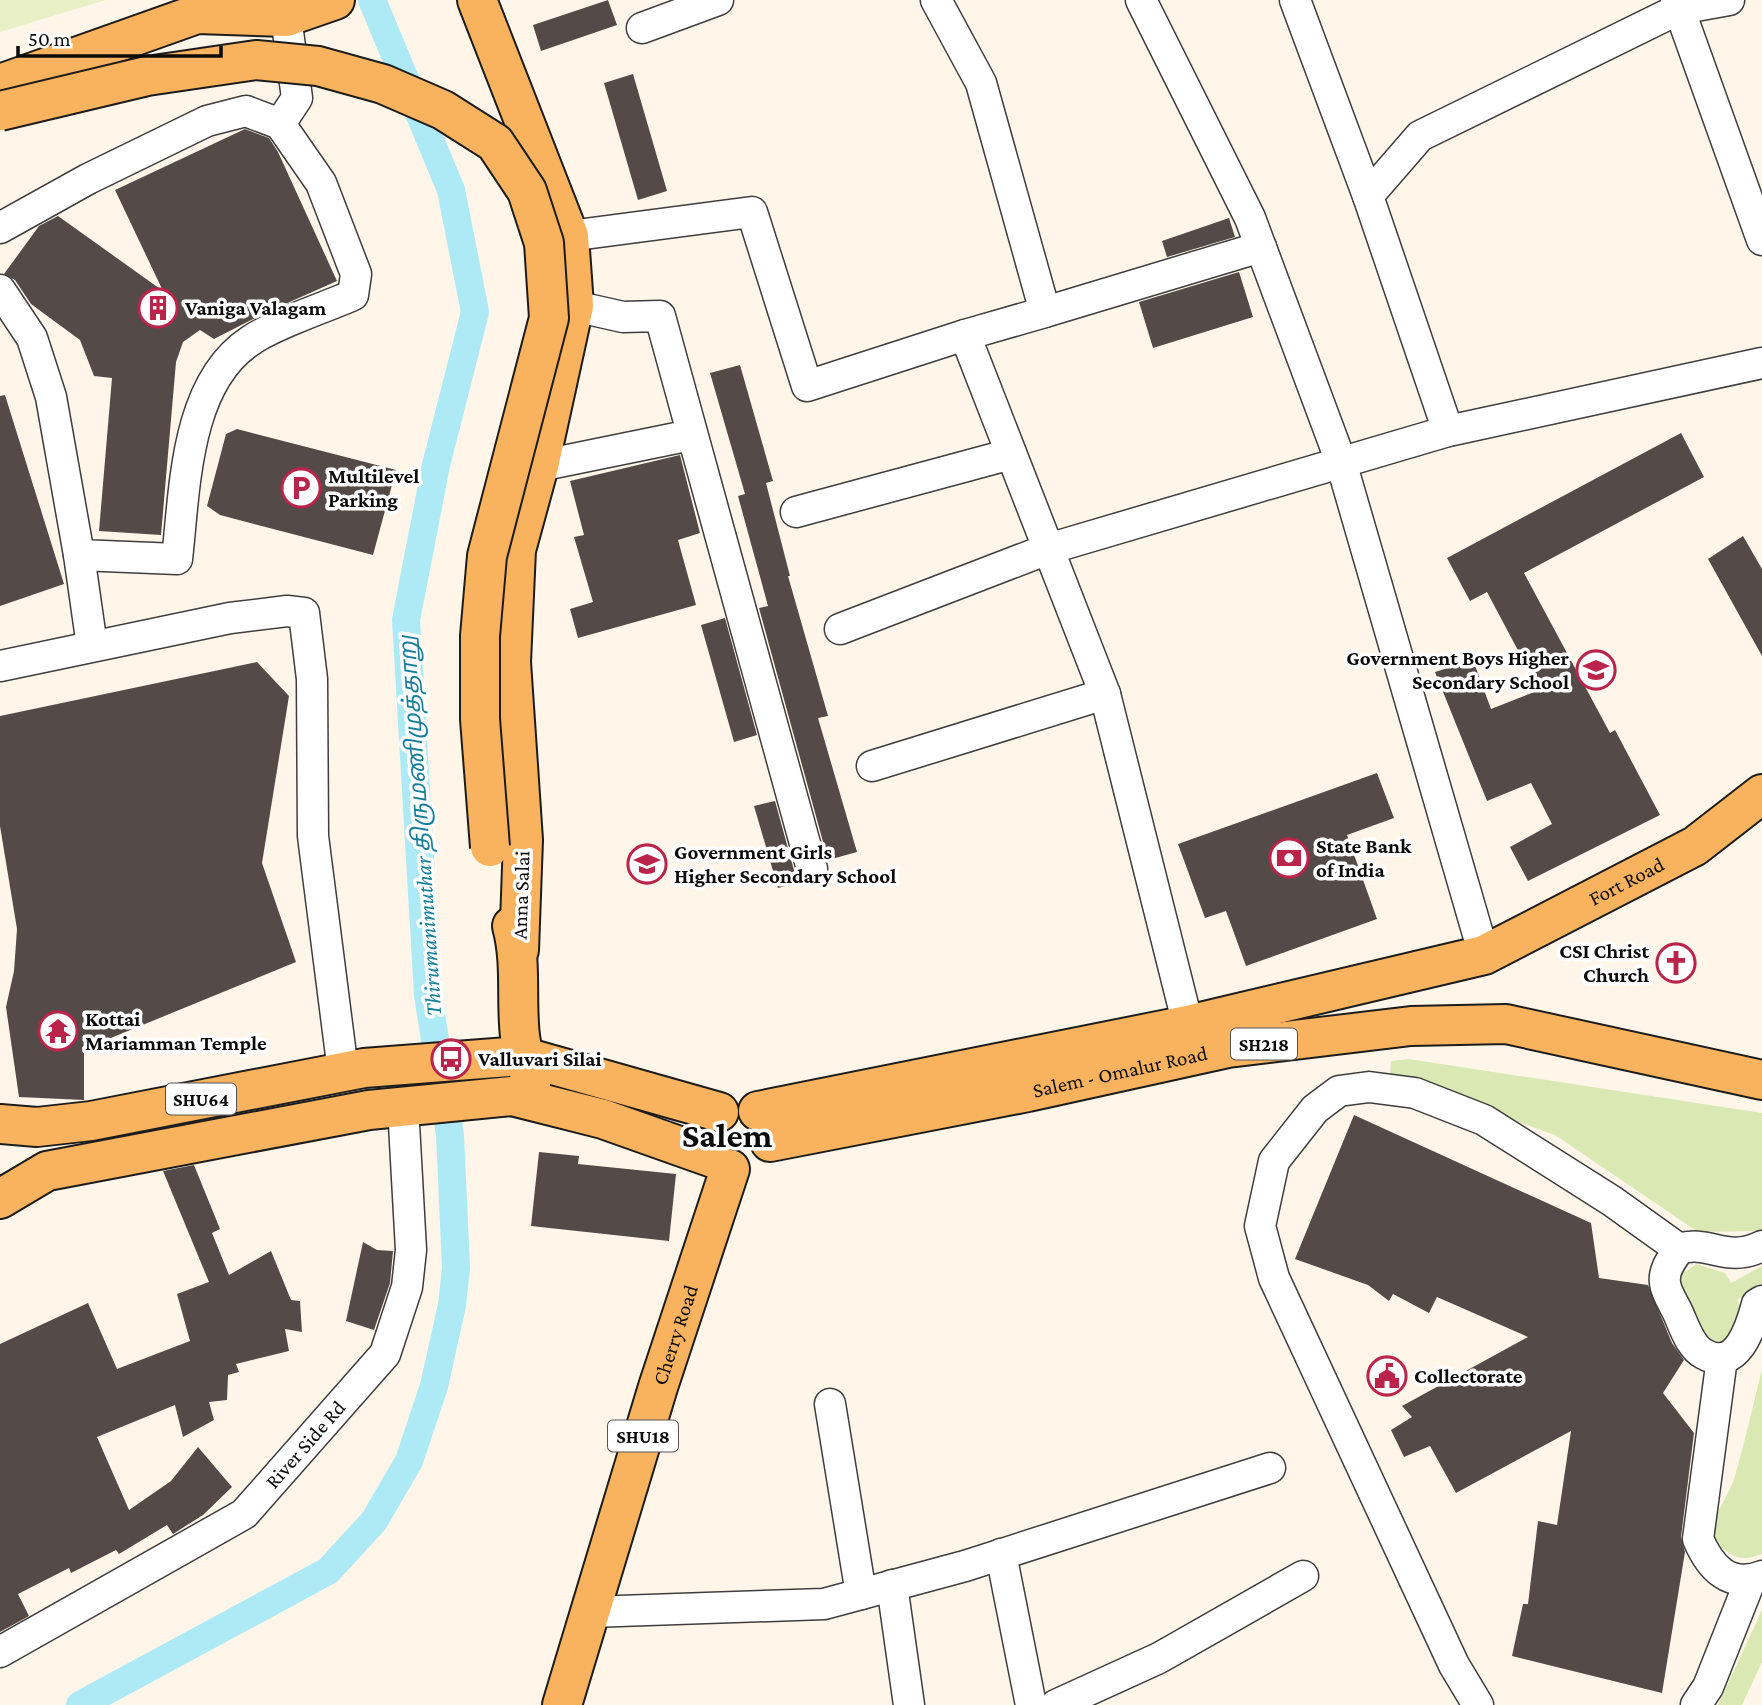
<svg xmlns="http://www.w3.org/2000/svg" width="1762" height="1705" font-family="'Crimson Pro','Noto Sans Tamil',serif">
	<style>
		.green { fill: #dae8b4 }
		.pitch { fill: #eaf0c5 }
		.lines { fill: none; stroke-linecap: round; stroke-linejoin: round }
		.canal { stroke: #aeeaf6; stroke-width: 28 }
		.building { fill: #544a47 }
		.minor-casing { stroke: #3e3e3e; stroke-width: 33 }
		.primary-casing { stroke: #1c1c1c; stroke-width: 42 }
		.minor { stroke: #fff; stroke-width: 30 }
		.primary { stroke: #f9b35f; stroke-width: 38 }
		.primary-bridge-casing { stroke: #1c1c1c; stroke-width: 42; stroke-linecap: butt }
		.primary-bridge { stroke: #f9b35f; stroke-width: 38 }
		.labels { text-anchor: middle; stroke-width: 7; stroke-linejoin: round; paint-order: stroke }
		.shield { fill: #fff; stroke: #545454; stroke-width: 2 }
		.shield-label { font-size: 19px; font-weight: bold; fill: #0b0b0b }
		.poi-label { font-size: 21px; font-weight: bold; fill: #0b0b0b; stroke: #fff; text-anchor: start }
		.street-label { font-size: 21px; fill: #0b0b0b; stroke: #fff }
		.water-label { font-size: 23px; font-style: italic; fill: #157e9c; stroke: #fff }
		.town-label { font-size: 35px; font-weight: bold; fill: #0b0b0b; stroke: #fff }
	</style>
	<rect width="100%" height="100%" fill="#fff6e9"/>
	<path class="green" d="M1409 1059 1762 1113V1231L1698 1232 1555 1135 1390 1077 1391 1061Z
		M1696 1264 1725 1273 1731 1283 1762 1266V1286L1738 1299 1743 1324 1725 1342H1711L1702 1335 1677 1278Z
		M1762 1369V1554C1740 1563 1732 1556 1714 1542 1709 1516 1728 1500 1735 1476 1745 1441 1753 1405 1762 1369Z
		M1762 1610V1662L1742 1705H1718Z"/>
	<path class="pitch" d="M0 0H106L0 32Z"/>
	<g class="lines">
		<path class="canal" d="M80 1705 328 1571 374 1521 409 1461 434 1386 452 1305 456 1268 450 1135 428 995 406 620 436 465 475 312 451 190 372 0"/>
	</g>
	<path class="building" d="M608 0 617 25 541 51 533 25Z
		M633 74 667 191 638 200 604 83Z
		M245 129 269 138 278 152 337 281 265 313 214 339 200 330 183 342 176 362 161 535 99 531 112 378 94 376 80 340 31 304 15 280 4 274 39 226 58 216 163 291 115 190Z
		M1229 218 1235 237 1167 257 1162 241Z
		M1239 272 1253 317 1153 348 1139 302Z
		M740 365 773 481 766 483 790 576H788L828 716 818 718 857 852 828 860 759 608 768 606 738 496 745 494 710 373Z
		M5 395 64 584 0 606V396Z
		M237 429 396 470 373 555 220 515 207 506 226 434Z
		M1681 433 1704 477 1524 573 1610 733 1615 730 1660 815 1528 881 1510 847 1552 824 1531 783 1487 801 1435 672 1473 660 1491 709 1539 690 1487 592 1470 601 1447 558Z
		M680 455 700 533 678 540 696 605 578 638 570 609 593 602 574 537 584 535 570 481Z
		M1743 536 1762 569V656L1708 559Z
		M725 618 757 735 734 742 701 625Z
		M257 662 289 696 262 863 296 962 106 1040 84 1037V1100L19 1097 6 1007 14 971 17 929 0 826V716Z
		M1377 773 1394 818 1347 835 1377 919 1246 966 1226 911 1205 918 1178 844Z
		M775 801 795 874 801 882 778 888 754 806Z
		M1354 1115 1591 1223 1599 1278 1648 1285 1672 1343 1684 1360 1663 1393 1694 1433 1681 1537 1685 1552 1662 1693 1512 1656 1523 1604H1528L1538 1521 1557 1525 1571 1431 1456 1493 1430 1446 1404 1457 1391 1430 1412 1417 1402 1406 1528 1337 1437 1297 1429 1313 1393 1294 1389 1301 1368 1285 1295 1259Z
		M539 1152 579 1156 578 1164 676 1174 669 1241 531 1226Z
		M194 1165 220 1229 212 1233 229 1275 271 1251 291 1300 300 1301 302 1332 285 1329 289 1351 236 1364 239 1372 228 1375 227 1400 209 1402 214 1420 183 1437 175 1405 97 1437 129 1510 171 1481 198 1447 232 1487 203 1515 173 1534 167 1525 119 1554 116 1550 71 1573 69 1568 18 1594 29 1616 0 1632V1344L88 1303 117 1369 190 1341 177 1294 209 1282 163 1171Z
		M363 1242 377 1250 393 1251 390 1283 374 1330 346 1321Z"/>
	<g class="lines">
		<g class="minor-casing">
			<g id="minor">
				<path d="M936 0 981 83 1045 312 965 335 1105 694 1188 1025"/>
				<path d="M1141 0 1250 218 1341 462 1484 955"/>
				<path d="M1295 0 1368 196"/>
				<path d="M1676 0 1762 240"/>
				<path d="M642 28 718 0"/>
				<path d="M280 124 297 98 286 17"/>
				<path d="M0 228 88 179 207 121 246 111 280 124 321 183 356 274 353 295C324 308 274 324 250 341 185 384 185 489 177 559L79 555 51 397 32 338 0 290"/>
				<path d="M569 236 752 212 807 386 965 335"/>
				<path d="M574 306 623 317 660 316 812 869"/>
				<path d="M1045 312 1261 247"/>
				<path d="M1448 431 1368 196 1420 136 1679 9 1729 0"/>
				<path d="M539 466 691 435"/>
				<path d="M796 512 1011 454"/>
				<path d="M79 555 92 646"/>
				<path d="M840 629 1048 549 1448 431 1762 363"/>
				<path d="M0 666 230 618 287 611 304 613 312 679 313 836 343 1071"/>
				<path d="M872 766 1105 694"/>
				<path d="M1762 1246C1725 1264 1710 1239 1679 1249 1672 1259 1663 1270 1665 1283 1666 1293 1674 1304 1678 1313 1684 1326 1690 1347 1704 1354 1737 1373 1751 1327 1757 1304L1762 1301"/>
				<path d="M1722 1358 1698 1539C1710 1567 1729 1589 1762 1576"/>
				<path d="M830 1404 861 1594"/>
				<path d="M1001 1554 1031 1705"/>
				<path d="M892 1585 909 1705"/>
				<path d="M590 1612 824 1604 965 1566 1270 1468"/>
				<path id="s1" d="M0 1652 244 1514 385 1354 407 1287 411 1250 403 1106"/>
				<path d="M1056 1705 1159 1658 1303 1576"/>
				<path d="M1478 1705 1454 1665 1274 1278 1260 1226 1274 1161 1315 1109 1339 1091 1369 1087 1415 1093 1484 1120 1612 1201 1679 1249"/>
				<path d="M1696 1705 1708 1687 1750 1581"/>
			</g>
		</g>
		<g class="primary-casing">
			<g id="primary">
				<path d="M477 0 569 236 574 306 539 466 516 550 511 662 523 840 519 950"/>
				<path d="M0 84 197 14 286 17 335 0"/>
				<path d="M512 926C526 978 508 1029 532 1079"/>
				<path id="s2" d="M758 1111 1188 1025 1484 955 1695 846 1762 794"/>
				<path d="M0 1124 37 1127 91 1121 364 1068 521 1056 719 1112"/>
				<path id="s3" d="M770 1142 1028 1092 1228 1048 1411 1026 1506 1024 1762 1080"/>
				<path d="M0 1199 47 1171 369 1110 512 1096 603 1119 713 1158"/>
				<path id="s4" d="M562 1705 658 1387 730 1169"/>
			</g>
		</g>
		<use href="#minor" class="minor"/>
		<use href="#primary" class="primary"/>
		<g class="primary-bridge-casing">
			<path id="primary-bridge" d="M0 111 147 76 256 60 318 66 383 84 443 110 495 143 527 191 544 243 549 318 487 556 480 636V719L490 847"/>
		</g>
		<use href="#primary-bridge" class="primary-bridge"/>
	</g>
	<defs>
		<g id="building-ring" transform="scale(2.0125)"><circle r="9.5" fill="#fff" stroke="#ba244b" stroke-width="1.5"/><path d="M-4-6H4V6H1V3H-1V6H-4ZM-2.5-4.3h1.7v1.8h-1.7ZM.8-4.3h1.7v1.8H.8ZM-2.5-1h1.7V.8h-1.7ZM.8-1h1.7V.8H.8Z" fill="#ba244b"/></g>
		<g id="parking-ring" transform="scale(2.0125)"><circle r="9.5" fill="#fff" stroke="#ba244b" stroke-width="1.5"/><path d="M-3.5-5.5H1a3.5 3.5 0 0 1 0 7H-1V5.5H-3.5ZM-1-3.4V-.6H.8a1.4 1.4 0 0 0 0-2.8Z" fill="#ba244b"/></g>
		<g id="school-ring" transform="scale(2.0125)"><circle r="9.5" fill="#fff" stroke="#ba244b" stroke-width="1.5"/><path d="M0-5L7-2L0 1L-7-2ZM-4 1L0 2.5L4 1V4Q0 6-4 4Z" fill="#ba244b"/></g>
		<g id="bank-ring" transform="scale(2.0125)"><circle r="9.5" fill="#fff" stroke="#ba244b" stroke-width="1.5"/><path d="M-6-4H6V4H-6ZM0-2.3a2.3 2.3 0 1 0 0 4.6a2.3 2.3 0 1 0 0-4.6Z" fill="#ba244b"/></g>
		<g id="church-ring" transform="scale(2.0125)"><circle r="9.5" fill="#fff" stroke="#ba244b" stroke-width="1.5"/><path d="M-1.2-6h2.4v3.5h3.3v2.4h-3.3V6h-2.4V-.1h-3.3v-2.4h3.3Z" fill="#ba244b"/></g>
		<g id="temple-ring" transform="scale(2.0125)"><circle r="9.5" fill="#fff" stroke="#ba244b" stroke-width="1.5"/><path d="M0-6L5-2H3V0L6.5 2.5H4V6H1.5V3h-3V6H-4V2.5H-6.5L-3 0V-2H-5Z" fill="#ba244b"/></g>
		<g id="bus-ring" transform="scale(2.0125)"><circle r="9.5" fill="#fff" stroke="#ba244b" stroke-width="1.5"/><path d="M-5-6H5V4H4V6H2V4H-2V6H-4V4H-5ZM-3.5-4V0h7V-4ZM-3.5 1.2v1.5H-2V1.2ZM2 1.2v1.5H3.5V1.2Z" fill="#ba244b"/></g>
		<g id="civic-ring" transform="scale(2.0125)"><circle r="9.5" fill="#fff" stroke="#ba244b" stroke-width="1.5"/><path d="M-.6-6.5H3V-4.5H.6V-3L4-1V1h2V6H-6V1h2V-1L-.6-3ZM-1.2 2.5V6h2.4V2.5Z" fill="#ba244b"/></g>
	</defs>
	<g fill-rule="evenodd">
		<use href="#building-ring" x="158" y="308"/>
		<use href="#parking-ring" x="301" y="488"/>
		<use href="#school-ring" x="1596" y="670"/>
		<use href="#bank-ring" x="1289" y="858"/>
		<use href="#school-ring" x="647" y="864"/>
		<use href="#church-ring" x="1676" y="963"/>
		<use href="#temple-ring" x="58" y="1031"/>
		<use href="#bus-ring" x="451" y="1059"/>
		<use href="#civic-ring" x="1387" y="1376"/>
	</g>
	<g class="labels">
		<g class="shield">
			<rect x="1231" y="1028.5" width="66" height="31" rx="5"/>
			<rect x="166" y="1083.5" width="70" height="31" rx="5"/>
			<rect x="608" y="1420.5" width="70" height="31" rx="5"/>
		</g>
		<g class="shield-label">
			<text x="1264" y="1051">SH218</text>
			<text x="201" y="1106">SHU64</text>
			<text x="643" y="1443">SHU18</text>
		</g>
		<g class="poi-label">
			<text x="185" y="315">Vaniga Valagam</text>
			<text x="328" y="483">Multilevel<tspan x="328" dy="24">Parking</tspan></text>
			<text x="1569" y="665" text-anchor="end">Government Boys Higher<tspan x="1569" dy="24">Secondary School</tspan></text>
			<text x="1316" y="853">State Bank<tspan x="1316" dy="24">of India</tspan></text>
			<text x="674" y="859">Government Girls<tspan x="674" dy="24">Higher Secondary School</tspan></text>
			<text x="1649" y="958" text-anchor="end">CSI Christ<tspan x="1649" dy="24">Church</tspan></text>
			<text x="85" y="1026">Kottai<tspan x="85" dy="24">Mariamman Temple</tspan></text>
			<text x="478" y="1066">Valluvari Silai</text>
			<text x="1414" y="1383">Collectorate</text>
		</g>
		<g class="street-label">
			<text dy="7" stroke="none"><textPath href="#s2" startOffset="903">Fort Road</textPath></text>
			<text transform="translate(521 895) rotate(-88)" y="7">Anna Salai</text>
			<text dy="7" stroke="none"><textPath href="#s3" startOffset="357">Salem - Omalur Road</textPath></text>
			<text dy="7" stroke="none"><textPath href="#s4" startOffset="387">Cherry Road</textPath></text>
			<text dy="7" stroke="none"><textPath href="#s1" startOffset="373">River Side Rd</textPath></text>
		</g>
		<g class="water-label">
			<text transform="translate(420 826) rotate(-94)" y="8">Thirumanimuthar திருமணிமுத்தாறு</text>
		</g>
		<g class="town-label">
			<text x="727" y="1147">Salem</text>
		</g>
	</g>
	<path d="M18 46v10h203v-10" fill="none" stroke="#0b0b0b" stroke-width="3.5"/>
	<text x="28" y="46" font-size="21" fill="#0b0b0b" stroke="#ffffff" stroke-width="5" paint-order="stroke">50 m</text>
</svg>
